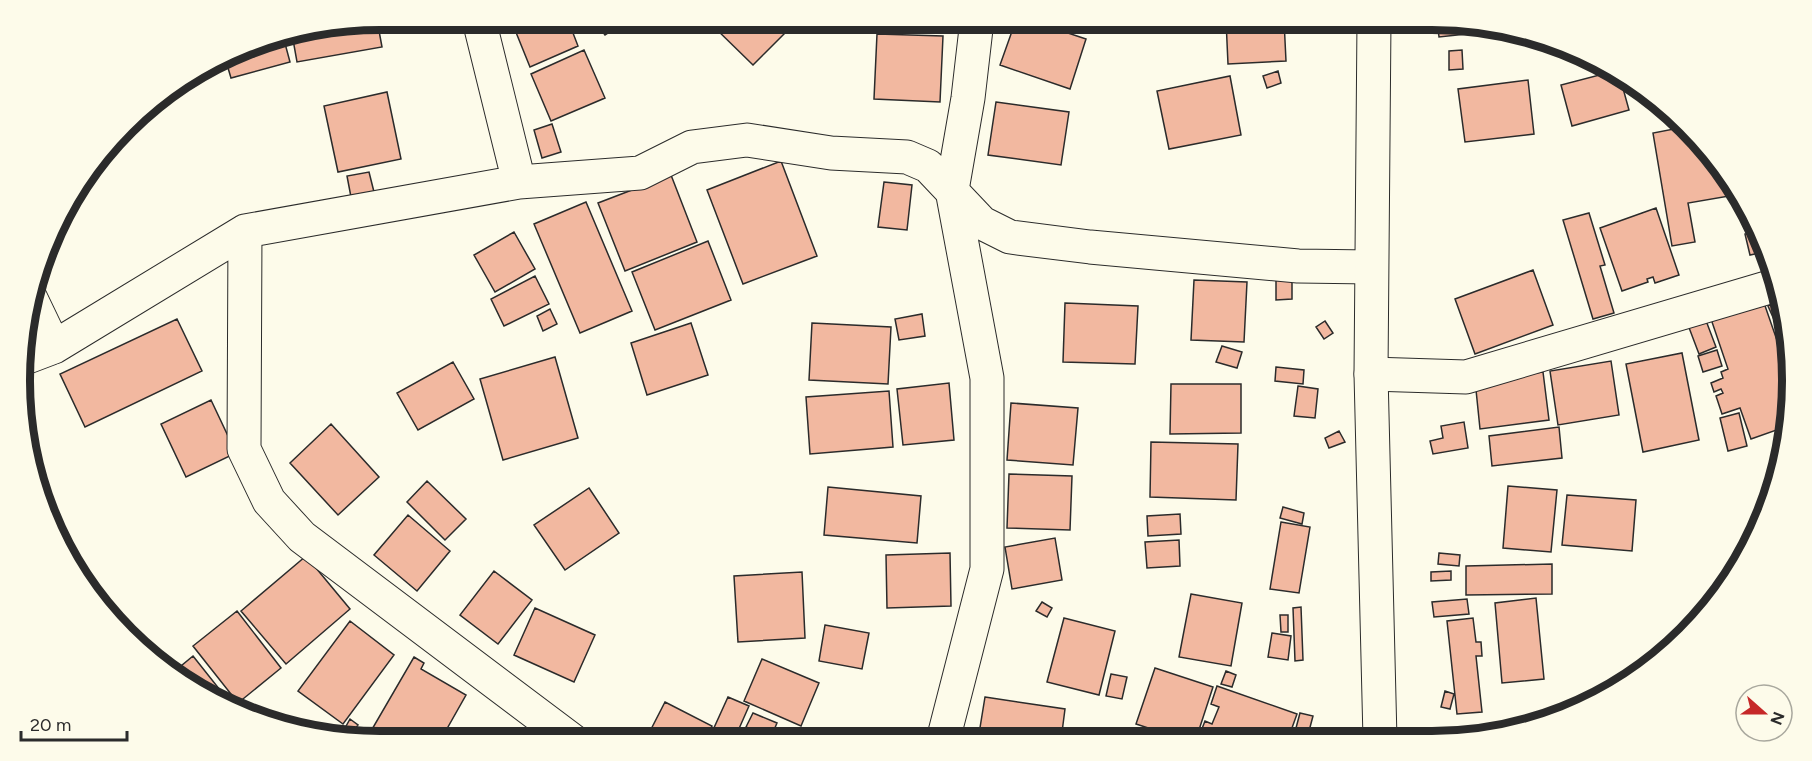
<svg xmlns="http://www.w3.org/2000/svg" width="1812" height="761" font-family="Figtree,sans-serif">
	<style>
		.building { fill: #f2b8a0; stroke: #2b2b2b; stroke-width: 1.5 }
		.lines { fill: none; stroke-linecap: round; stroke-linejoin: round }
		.minor-casing { stroke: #2b2b2b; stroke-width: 35 }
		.major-casing { stroke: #2b2b2b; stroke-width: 35 }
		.minor { stroke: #fdfbea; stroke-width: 33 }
		.major { stroke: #fdfbea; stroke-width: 33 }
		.rim { fill: none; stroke: #2b2b2b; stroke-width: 8 }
	</style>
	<rect width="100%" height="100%" fill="#fdfbea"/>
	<path class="building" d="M377 20 382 47 297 62 292 34Z
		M511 20H568L578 46 530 67Z
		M594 20H628L605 35Z
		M713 20H798L753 65 710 23Z
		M1016 20H1029L1086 39 1070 89 1000 65Z
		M1226 20H1284L1286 61 1228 64Z
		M1437 20 1465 25 1466 34 1439 37Z
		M877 34 943 36 940 102 874 99Z
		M283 36 290 62 231 78 226 61 264 39Z
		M584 50 605 98 551 121 531 74Z
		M1462 50 1463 69 1449 70V51Z
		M1278 71 1281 83 1267 88 1263 76Z
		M1607 73 1621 81 1629 110 1572 126 1561 85Z
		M1230 76 1241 135 1169 149 1157 91Z
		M1528 80 1534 134 1465 142 1458 89Z
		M387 92 401 159 338 172 324 106Z
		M996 102 1069 112 1061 165 988 155Z
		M552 124 561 152 542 158 534 130Z
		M1684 127 1735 195 1688 203 1695 242 1672 246 1653 133Z
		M781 161 817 256 743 284 707 190Z
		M369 172 374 192 351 197 347 176Z
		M671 175 697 242 625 271 598 203Z
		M884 182 912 185 907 230 878 227Z
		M586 202 632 311 580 333 534 224Z
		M1656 208 1679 275 1655 283 1653 277 1647 279 1648 282 1622 291 1600 228Z
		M1589 213 1605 265 1600 266 1614 313 1593 319 1563 220Z
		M1758 231 1764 252 1750 255 1745 234Z
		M514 232 535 269 495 292 474 255Z
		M708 241 731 300 655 330 632 272Z
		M1533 270 1553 325 1475 354 1455 299Z
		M535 276 549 304 504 326 491 299Z
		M1276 277H1292V299L1276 300Z
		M1194 280 1247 282 1244 342 1191 340Z
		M1763 300 1789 375 1782 428 1751 439 1740 408 1722 414 1716 396 1723 393 1721 389 1714 392 1711 383 1723 378 1721 372 1728 369 1711 319Z
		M1777 301 1782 322 1776 324 1768 306Z
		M1065 303 1138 306 1135 364 1063 362Z
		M550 309 557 324 543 331 537 316Z
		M922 314 925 336 899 340 895 319Z
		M1705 318 1716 347 1699 354 1688 325Z
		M177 319 202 371 85 427 60 374Z
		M1325 321 1333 333 1324 339 1316 327Z
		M691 323 708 375 647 395 631 343Z
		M812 323 891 327 888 384 809 380Z
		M1784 328 1791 353 1785 355 1778 330Z
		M1222 346 1242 352 1237 368 1216 362Z
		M1717 350 1722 366 1703 372 1698 356Z
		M1682 353 1699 440 1643 452 1626 364Z
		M555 357 578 438 503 460 480 379Z
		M1611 361 1619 415 1558 425 1550 371Z
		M453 362 474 399 418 430 397 393Z
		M1276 367 1304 370 1303 384 1275 381Z
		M1543 372 1549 420 1480 429 1475 380Z
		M949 383 954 440 903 445 897 389Z
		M1171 384H1241V433L1170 434Z
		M1298 386 1318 389 1315 418 1294 416Z
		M889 391 893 447 810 454 806 397Z
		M211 400 236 453 186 477 161 424Z
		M1011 403 1078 408 1073 465 1007 460Z
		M1739 413 1747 446 1728 451 1720 418Z
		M1464 422 1468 448 1433 454 1430 441 1443 438 1441 426Z
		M331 424 379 477 338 515 290 463Z
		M1559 427 1562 458 1492 466 1489 436Z
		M1339 431 1345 442 1329 448 1325 438Z
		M1151 442 1238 444 1236 500 1150 497Z
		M1009 474 1072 476 1070 530 1007 528Z
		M427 481 466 519 445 540 407 502Z
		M1508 486 1557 490 1551 552 1503 548Z
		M828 487 921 496 917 543 824 535Z
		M589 488 619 533 565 570 534 525Z
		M1567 495 1636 500 1632 551 1562 545Z
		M1283 507 1304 513 1302 524 1280 518Z
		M1180 514 1181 534 1148 536 1147 516Z
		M408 515 450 551 417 591 374 555Z
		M1281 522 1310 527 1299 593 1270 589Z
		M1055 538 1062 580 1012 589 1005 547Z
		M1179 540 1180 566 1147 568 1145 542Z
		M950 553 951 606 887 608 886 555Z
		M1439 553 1460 555 1459 566 1438 564Z
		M306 556 350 609 286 664 241 611Z
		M1552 564V594L1466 595V566Z
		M494 571 532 600 498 644 460 615Z
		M1451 571V580L1431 581V572Z
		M802 572 805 638 738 642 734 576Z
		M1191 594 1242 603 1231 666 1179 657Z
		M1536 598 1544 679 1502 683 1495 603Z
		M1467 599 1469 614 1434 617 1432 602Z
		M1042 602 1052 608 1047 617 1036 611Z
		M1301 607 1303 660 1295 661 1293 608Z
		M535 608 595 635 574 682 514 655Z
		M237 611 281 668 238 703 193 646Z
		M1280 615H1288V632H1281Z
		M1064 618 1115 631 1099 695 1047 682Z
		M1473 618 1476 642H1481L1482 656H1476L1482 712 1457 714 1447 621Z
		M350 621 394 655 343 724 298 691Z
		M825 625 869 633 862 669 819 661Z
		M1272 633 1291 636 1288 660 1268 657Z
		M193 656 224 695 221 697 175 671Z
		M414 657 424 663 421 669 466 695 440 741H390L371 731Z
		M762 659 819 683 801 726 744 701Z
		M1155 668 1213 687 1196 739H1182L1136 724Z
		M1226 671 1236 675 1232 687 1221 684Z
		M1111 674 1127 677 1122 699 1106 696Z
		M1217 686 1297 714 1288 739H1198L1205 721 1212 724 1219 707 1211 704Z
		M1445 691 1454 694 1450 709 1441 707Z
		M728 697 749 706 734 740 708 741Z
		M985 697 1065 709 1061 740H978Z
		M665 702 712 726 705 741H645Z
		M753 713 777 723 771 737 746 727Z
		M1300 713 1313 716 1309 731 1296 728Z
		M350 719 358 725 352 733 345 728Z
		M745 731 771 740H741Z"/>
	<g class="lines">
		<g class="minor-casing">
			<path id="minor" d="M479 20 519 182
				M245 231 244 449 269 501 302 537 573 741
				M31 299 54 347
				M25 358 54 347 245 231 519 182 640 173 692 147 747 140 831 153 907 157 928 166 982 223 1010 237 1090 247 1298 266 1371 267
				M1371 374 1466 377 1773 286
				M943 740 987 569V378L952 190 968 98 977 20"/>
		</g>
		<g class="major-casing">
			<path id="major" d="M1374 20 1371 374 1380 739"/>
		</g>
		<use href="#minor" class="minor"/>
		<use href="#major" class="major"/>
	</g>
	<path d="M0 0H1812V761H0ZM380 30H1432A350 350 0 0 1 1782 380V381A350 350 0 0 1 1432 731H380A350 350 0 0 1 30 381V380A350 350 0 0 1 380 30Z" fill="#fdfbea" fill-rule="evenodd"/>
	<path class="rim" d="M380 30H1432A350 350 0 0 1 1782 380V381A350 350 0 0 1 1432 731H380A350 350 0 0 1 30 381V380A350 350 0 0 1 380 30Z"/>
	<g transform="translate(1764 713) rotate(111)"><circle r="28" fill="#fdfbea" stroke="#a9a89e" stroke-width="1.5"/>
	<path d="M0-4.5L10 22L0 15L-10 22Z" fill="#c62828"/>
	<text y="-9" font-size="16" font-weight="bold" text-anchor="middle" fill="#2b2b2b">N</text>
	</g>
	<path d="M21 731v9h106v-9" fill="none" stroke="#2b2b2b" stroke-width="3"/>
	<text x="30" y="731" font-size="18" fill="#2b2b2b" stroke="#fdfbea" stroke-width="4.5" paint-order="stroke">20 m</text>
</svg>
